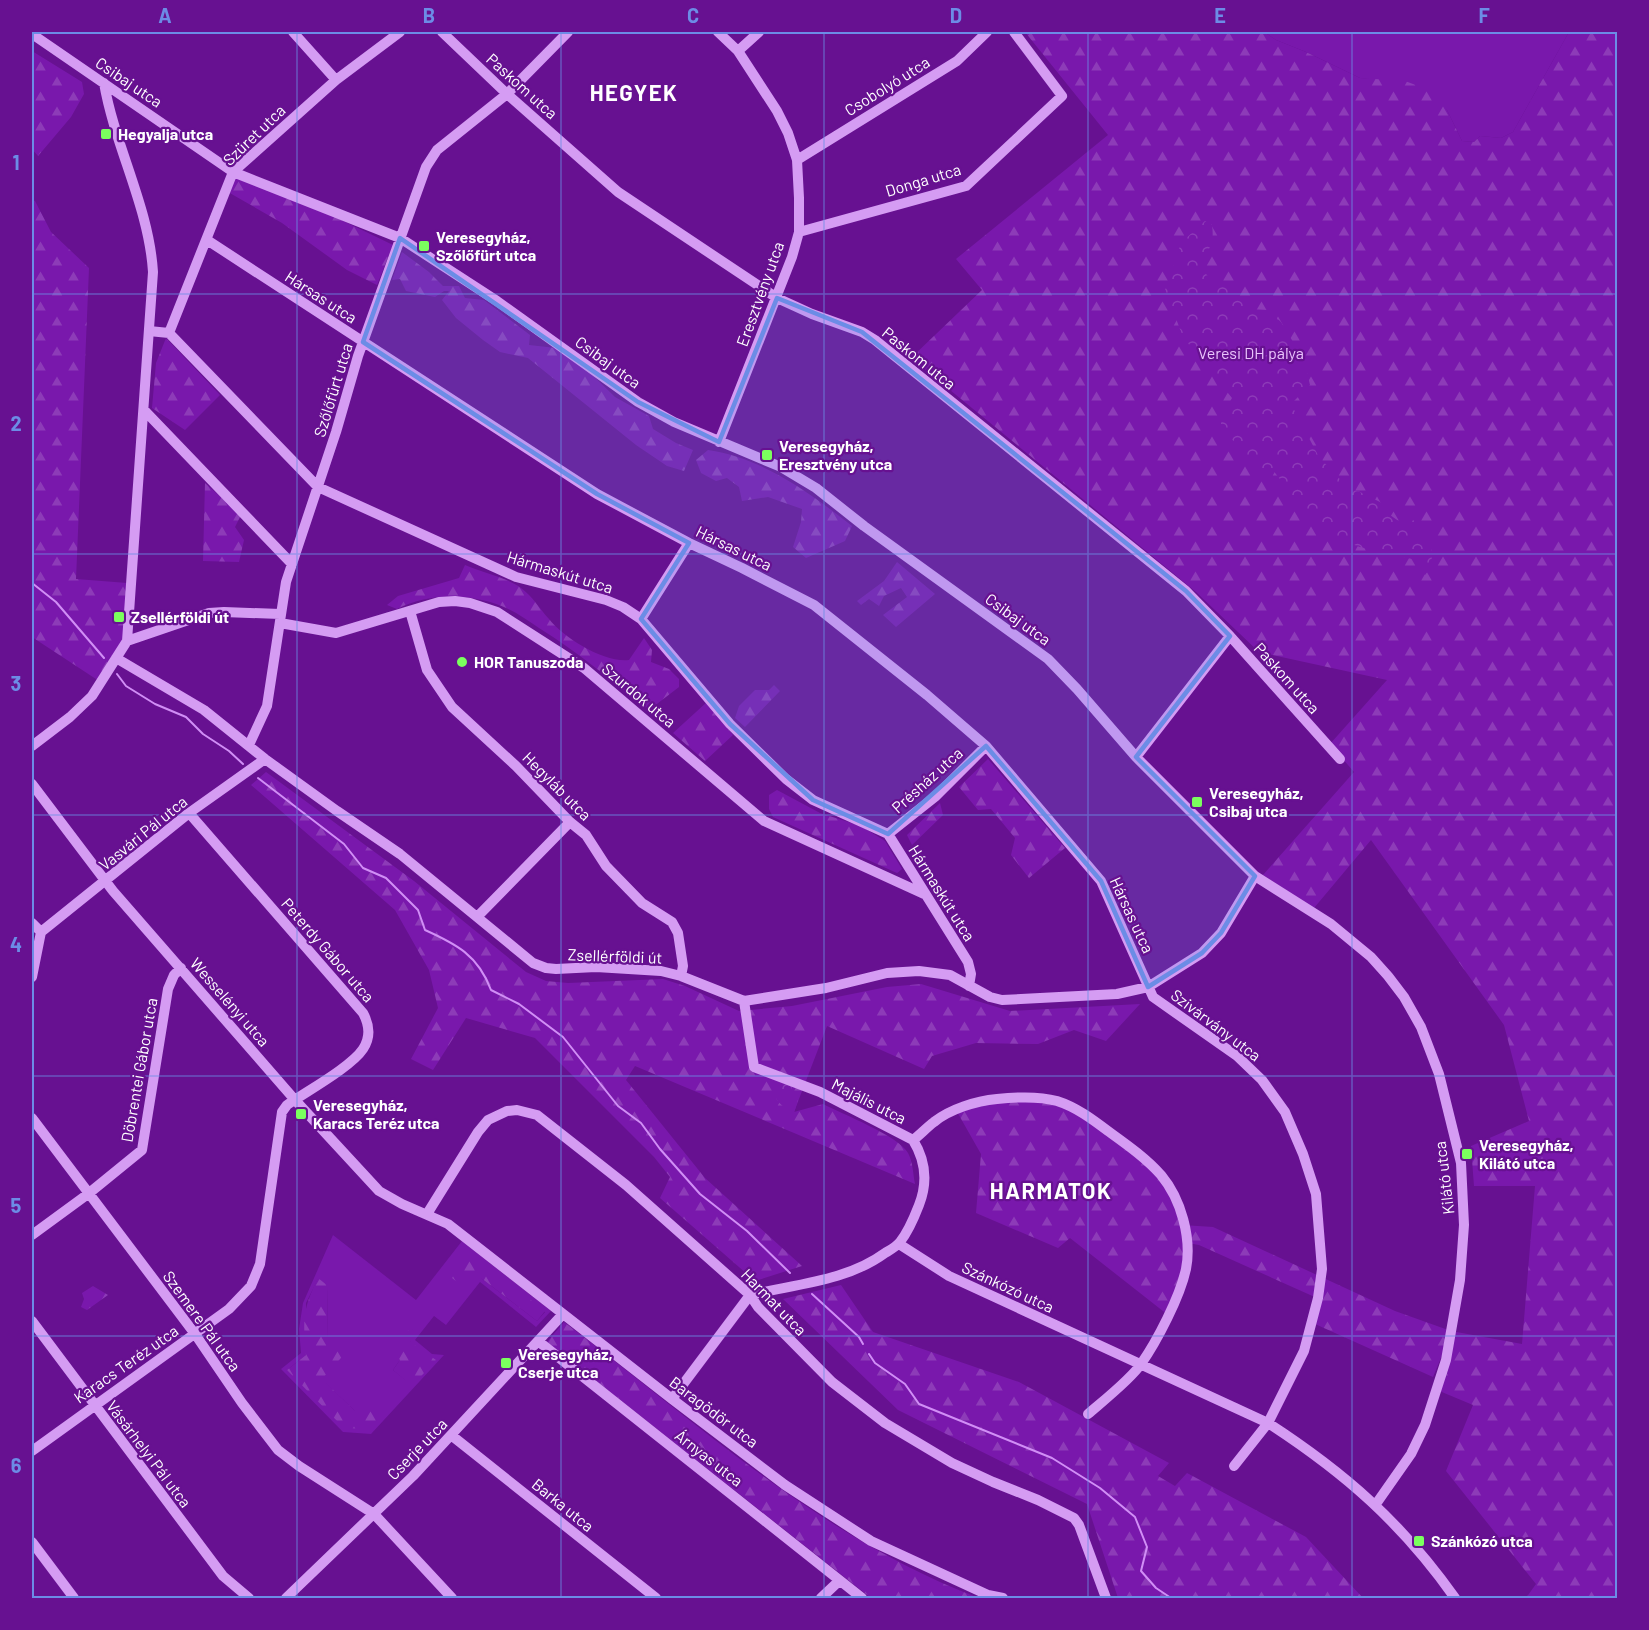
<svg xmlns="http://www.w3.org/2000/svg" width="1649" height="1630" font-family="Barlow,sans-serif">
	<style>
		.green { fill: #7918ac; fill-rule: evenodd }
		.forest { fill: url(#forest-firs) }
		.park { fill: url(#park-crowns) }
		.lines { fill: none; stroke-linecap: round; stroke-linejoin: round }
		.stream { stroke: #d18ef6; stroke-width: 2 }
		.minor { stroke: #d59cf3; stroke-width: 10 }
		.marked { fill: #6c8ce6; fill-opacity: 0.2; stroke: #6c8ce6; stroke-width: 4.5; stroke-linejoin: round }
		.grid { fill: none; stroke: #6c8ce6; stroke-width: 1.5; stroke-opacity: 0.55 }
		.poi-dot { fill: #7bff5e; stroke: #671191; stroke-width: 2 }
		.labels { text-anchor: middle; stroke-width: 4.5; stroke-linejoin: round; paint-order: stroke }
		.street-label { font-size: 16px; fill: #fff; stroke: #671191 }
		.poi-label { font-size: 16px; font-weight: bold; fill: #fff; stroke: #671191; text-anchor: start }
		.park-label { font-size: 16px; fill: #eac4fd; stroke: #671191 }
		.district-label { font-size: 22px; font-weight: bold; letter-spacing: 1.5px; fill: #fff; stroke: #671191 }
		.neatline { fill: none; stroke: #6c8ce6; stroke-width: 2 }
		.grid-label { font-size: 20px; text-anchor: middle; font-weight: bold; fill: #6c8ce6 }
	</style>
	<defs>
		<pattern id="forest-firs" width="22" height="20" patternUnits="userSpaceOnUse" patternTransform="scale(1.5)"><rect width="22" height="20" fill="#7918ac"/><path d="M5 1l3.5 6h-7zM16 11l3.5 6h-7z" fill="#8d3bb8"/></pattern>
		<pattern id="park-crowns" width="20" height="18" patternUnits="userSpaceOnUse" patternTransform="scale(1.5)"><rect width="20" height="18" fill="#7918ac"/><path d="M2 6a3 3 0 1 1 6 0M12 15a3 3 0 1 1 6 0" fill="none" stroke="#8d3bb8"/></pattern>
	</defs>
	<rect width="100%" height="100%" fill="#671191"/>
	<path class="green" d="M1264 32H1569L1513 132 1501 138 1480 136 1474 142 1462 141 1447 110 1377 80 1360 78 1306 52 1276 40Z
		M333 1235 416 1300 462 1241 551 1311 536 1327 480 1282 446 1325 434 1316 415 1340 432 1354 444 1355 371 1434 343 1432 281 1369 301 1353 299 1329 303 1303ZM481 1278 545 1312 537 1321ZM318 1279 328 1287 327 1337 321 1379 355 1411 287 1370 306 1355V1303ZM413 1329 410 1342 412 1385 393 1370 400 1360Z"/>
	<path class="forest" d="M1025 32H1264L1276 40 1306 52 1360 78 1405 81 1429 90 1447 110 1462 141 1474 142 1480 136 1501 138 1513 132 1569 32H1617V1598H1526L1536 1584 1446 1471 1473 1405 1437 1390 1450 1336 1433 1377 1315 1324 1317 1298 1199 1245 1188 1243 1181 1286 1168 1315 1070 1238 1058 1248 976 1213 981 1154 956 1110 1006 1098 1069 1107 1160 1174 1182 1225 1213 1227 1395 1311 1451 1331 1522 1344 1535 1186H1474L1471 1146 1529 1121 1504 1025 1371 840 1314 908 1263 875 1354 772 1330 744 1387 680 1259 652 1196 592 911 358 982 290 956 259 1108 135Z
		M32 51 82 82 84 94 71 117 38 156 32 149Z
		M236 178 333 216 393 245 377 285 347 270 282 223 228 192Z
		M32 200 35 201 51 232 89 268 76 579 127 583 124 637 99 681 32 637Z
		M402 252 429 272 443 286H459L465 298 484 300 530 335 529 345 556 348 581 364 615 397 649 416 653 429 676 443 693 450 684 471 667 466 636 445 528 358 500 352 483 340 456 318 442 300 449 291H444L435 297 406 291 400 279 392 280Z
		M166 338 220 395 185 430 152 408 156 363Z
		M708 450C763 458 810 493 852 526L845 541 806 558 793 547 801 522 802 509 768 497 742 501 739 487 727 478 716 481 701 473 696 460Z
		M205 483 241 515 235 527 244 540 239 562 203 561Z
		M897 562 935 594 896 627 883 615 907 597 901 588 884 596 879 606 869 599 861 605 857 601 884 581Z
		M465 565C481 572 508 578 521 588 533 597 539 608 549 619 564 638 604 663 629 660L644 638 652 650 651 662 669 669 679 679V687L649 710C613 682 578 652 539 628 527 620 513 610 499 605 467 593 428 593 397 609L387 605 398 596 459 578Z
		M774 685 780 691 745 727 735 718 739 706 755 690H769Z
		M707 702 733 735 705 761 673 733Z
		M988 759 1065 848 1029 878 1011 855 1015 838 991 809 978 810 959 787Z
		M266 772 414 881 526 972 546 981 568 983 663 979 685 986 739 1011 792 1006 887 987 921 984 1010 1011 1140 1004 1106 1041 1074 1030 1038 1044 976 1043 932 1056 924 1069 827 1026 794 1112 823 1104C842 1114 899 1136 908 1153 913 1162 913 1174 915 1184L635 1066 626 1080 705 1178 802 1266 755 1281 660 1198 670 1177 654 1157 535 1038 466 1018 433 1070 411 1059 438 1008 429 970 395 910 251 785Z
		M777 790 820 813 861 826 885 841 902 869 897 873 773 817 769 809V795Z
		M940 803 943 815 912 845 907 835Z
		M464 1248 545 1311 537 1321 481 1278 468 1291 446 1273Z
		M318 1278 328 1286 327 1337 349 1349 322 1379 355 1411 368 1403 382 1417 371 1429 344 1428 287 1370 306 1355C303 1320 302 1310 318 1278Z
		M841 1285 873 1332 1019 1382 1169 1463 1158 1476 1175 1486 1187 1473 1306 1537 1363 1598H1118L1087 1504 898 1410 783 1299Z
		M93 1286 108 1295 87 1310 81 1307 84 1299 82 1293Z
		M564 1322C696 1422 822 1539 979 1598H871L547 1342Z
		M413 1329 417 1332 410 1342 436 1360 412 1386 393 1370 400 1360 392 1349 396 1335Z"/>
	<path class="park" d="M1205 221 1212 225C1214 240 1212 247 1202 259L1203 271 1213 281 1226 284 1241 297 1249 309 1268 310 1281 322 1304 360 1310 385 1291 404 1319 457 1350 490 1358 491 1388 506 1390 515 1400 522 1417 520 1431 542 1432 566 1425 575 1412 559 1360 547 1318 532 1286 492 1283 483 1272 469 1255 468 1248 463 1235 442 1221 431V417L1232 398 1183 337 1165 290 1174 269V258L1183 241Z
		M779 1078 793 1083 790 1093 798 1100 794 1113C781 1106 775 1101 772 1087Z"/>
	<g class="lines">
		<path class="stream" d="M32 583 56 602 104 658
			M117 674 126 686 155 704 186 717 203 734 229 751 243 764
			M258 778 344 844 363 868 386 878 418 910 425 930C456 944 478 955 491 990L519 1004 563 1037 618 1106 641 1123 660 1149 700 1194 747 1231 790 1273
			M812 1294 859 1337 863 1344
			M869 1354 875 1363 905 1384 919 1404 1052 1458 1100 1488 1135 1517 1147 1547 1141 1571 1156 1588 1171 1598"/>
		<path class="minor" d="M293 32 336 80
			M442 32 507 94 618 192 777 298 812 314 862 332 875 340 1186 591 1230 636 1340 759
			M718 32 738 51 777 111 788 133 797 160 799 198V232L792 257 719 442
			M32 34 233 172 400 238 497 301 638 402 674 422 781 467 816 488 864 526 1048 659 1077 689 1136 757 1255 876 1331 924 1371 957 1388 976 1404 997 1421 1027 1439 1074 1461 1163 1464 1225 1460 1280 1446 1360 1425 1425 1411 1454 1376 1504
			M738 51 759 32
			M797 160 957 61 987 32
			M799 232 966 186 1062 96 1014 32
			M207 240 597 494 689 543 742 568 814 605 927 695 986 746 1101 881 1153 997 1237 1056 1262 1080 1285 1112 1303 1154 1316 1194 1322 1269 1318 1298 1304 1351 1268 1423 1234 1466
			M149 331 169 333 318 487 516 577 606 600 623 607 641 619 730 724 786 779 813 800 888 834 968 962 971 974 969 986
			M169 333 233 172 336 80 400 32
			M144 410 292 564
			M410 611 427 670 452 707 516 766 570 822 586 835 606 866 642 903 672 922 678 933 683 966 681 976
			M641 619 689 543
			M280 623 336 633 439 602 455 601 470 603 497 612 584 668 764 821 924 894
			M127 641 209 613 224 612 280 614
			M116 658 204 710 265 759 337 811 400 854 533 963 546 968 556 969 596 967 661 971 681 976 744 1001 826 988 887 973 919 971 950 975 990 997 1002 1000 1117 994 1148 987 1202 953 1221 933 1255 876
			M249 745 267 706 286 582 336 432 358 356 426 167 437 150 507 94 568 32
			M32 746 70 717 92 696 127 641 153 272C149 207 115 147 104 83
			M1136 757 1230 636
			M32 784 113 891 295 1100 379 1191 402 1204 448 1224 672 1399 785 1485 871 1541 988 1595 1003 1598
			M888 834 936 796 986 746
			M478 916 570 822
			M32 923 41 932
			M41 932 189 813 265 759
			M32 977 41 932
			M744 1001 754 1067 820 1092 913 1140C926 1161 928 1182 919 1205 914 1218 908 1232 900 1242 896 1247 890 1250 885 1253 847 1281 796 1284 750 1295
			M32 1118 195 1334 242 1403 278 1450 299 1466 374 1514 452 1598
			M913 1140C920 1135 926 1128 934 1122 950 1109 976 1101 997 1099 1016 1097 1039 1096 1057 1101 1076 1107 1092 1119 1108 1131 1126 1144 1146 1158 1161 1175 1181 1199 1192 1238 1186 1269 1180 1297 1157 1341 1141 1364 1131 1379 1103 1401 1088 1414
			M427 1214 478 1132 488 1120 507 1111 517 1110 537 1115 626 1185 750 1295 758 1307 832 1382 885 1423 952 1463 993 1482 1038 1500 1074 1518 1079 1525 1106 1598
			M32 1235 88 1194 142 1150 168 989 174 975 181 968
			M899 1244 949 1276 1268 1423C1345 1473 1402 1523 1455 1598
			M32 1321 223 1576 249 1598
			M538 1341 862 1598
			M672 1399 750 1295
			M451 1435 656 1598
			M32 1451 229 1309 251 1286 260 1264 282 1112 287 1105C307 1091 351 1067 363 1049 371 1037 369 1024 363 1013L189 813
			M32 1542 74 1598
			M286 1598 413 1476 563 1314
			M821 1598 839 1581"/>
	</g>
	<path class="marked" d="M400 238 638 402 719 442 777 298 862 332 1186 591 1230 636 1136 757 1255 876 1221 933 1202 953 1148 987 1101 881 986 746 888 834 813 800 730 724 641 619 689 543 597 494 363 342Z"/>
	<path class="grid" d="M297 32V1598M561 32V1598M824 32V1598M1088 32V1598M1352 32V1598M32 294H1618M32 554H1618M32 815H1618M32 1076H1618M32 1336H1618"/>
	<g class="poi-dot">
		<rect x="100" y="128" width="12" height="12" rx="3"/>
		<rect x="418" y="240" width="12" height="12" rx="3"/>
		<rect x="761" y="449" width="12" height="12" rx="3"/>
		<rect x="113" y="611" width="12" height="12" rx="3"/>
		<circle cx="462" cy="662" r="6"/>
		<rect x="1191" y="796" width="12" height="12" rx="3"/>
		<rect x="295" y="1108" width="12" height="12" rx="3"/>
		<rect x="1461" y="1148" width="12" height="12" rx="3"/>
		<rect x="500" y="1357" width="12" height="12" rx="3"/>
		<rect x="1413" y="1535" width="12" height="12" rx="3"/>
	</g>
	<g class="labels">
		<g class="street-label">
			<text transform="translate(129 82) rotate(34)" y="6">Csibaj utca</text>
			<text transform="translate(522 86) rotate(42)" y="6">Paskom utca</text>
			<text transform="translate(887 86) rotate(-32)" y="6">Csobolyó utca</text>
			<text transform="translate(254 135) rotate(-44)" y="6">Szüret utca</text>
			<text transform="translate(923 180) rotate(-17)" y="6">Donga utca</text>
			<text transform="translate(760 294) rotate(-70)" y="6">Eresztvény utca</text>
			<text transform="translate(321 297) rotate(33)" y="6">Hársas utca</text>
			<text transform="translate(919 358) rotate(39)" y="6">Paskom utca</text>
			<text transform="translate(608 362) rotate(36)" y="6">Csibaj utca</text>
			<text transform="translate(333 390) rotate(-73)" y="6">Szőlőfürt utca</text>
			<text transform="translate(734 548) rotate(26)" y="6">Hársas utca</text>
			<text transform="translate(560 572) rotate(17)" y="6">Hármaskút utca</text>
			<text transform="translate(1018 619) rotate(36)" y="6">Csibaj utca</text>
			<text transform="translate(1287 678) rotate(48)" y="6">Paskom utca</text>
			<text transform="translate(639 695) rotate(40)" y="6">Szurdok utca</text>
			<text transform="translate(927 780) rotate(-42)" y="6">Présház utca</text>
			<text transform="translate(557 786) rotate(45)" y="6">Hegyláb utca</text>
			<text transform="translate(143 833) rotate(-39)" y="6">Vasvári Pál utca</text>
			<text transform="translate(942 893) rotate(58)" y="6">Hármaskút utca</text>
			<text transform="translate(1132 915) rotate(65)" y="6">Hársas utca</text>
			<text transform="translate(328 950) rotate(49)" y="6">Peterdy Gábor utca</text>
			<text transform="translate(615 956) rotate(2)" y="6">Zsellérföldi út</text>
			<text transform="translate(230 1002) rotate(49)" y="6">Wesselényi utca</text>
			<text transform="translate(1216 1025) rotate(37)" y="6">Szivárvány utca</text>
			<text transform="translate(139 1070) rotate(-80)" y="6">Döbrentei Gábor utca</text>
			<text transform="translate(869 1101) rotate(27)" y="6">Majális utca</text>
			<text transform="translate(1444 1178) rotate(-97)" y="6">Kilátó utca</text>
			<text transform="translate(1008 1287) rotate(25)" y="6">Szánkózó utca</text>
			<text transform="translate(774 1302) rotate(46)" y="6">Harmat utca</text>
			<text transform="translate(202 1321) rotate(54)" y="6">Szemere Pál utca</text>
			<text transform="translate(126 1364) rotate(-35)" y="6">Karacs Teréz utca</text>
			<text transform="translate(714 1412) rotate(37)" y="6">Baragödör utca</text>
			<text transform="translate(417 1449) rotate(-46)" y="6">Cserje utca</text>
			<text transform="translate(149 1454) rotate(53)" y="6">Vásárhelyi Pál utca</text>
			<text transform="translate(709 1458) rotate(38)" y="6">Árnyas utca</text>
			<text transform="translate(563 1505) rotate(39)" y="6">Barka utca</text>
		</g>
		<g class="poi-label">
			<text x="118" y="140">Hegyalja utca</text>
			<text x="436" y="243">Veresegyház,<tspan x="436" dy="18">Szőlőfürt utca</tspan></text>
			<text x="779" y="452">Veresegyház,<tspan x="779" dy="18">Eresztvény utca</tspan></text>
			<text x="131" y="623">Zsellérföldi út</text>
			<text x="474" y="668">HOR Tanuszoda</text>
			<text x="1209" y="799">Veresegyház,<tspan x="1209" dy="18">Csibaj utca</tspan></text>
			<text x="313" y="1111">Veresegyház,<tspan x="313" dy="18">Karacs Teréz utca</tspan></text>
			<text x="1479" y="1151">Veresegyház,<tspan x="1479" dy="18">Kilátó utca</tspan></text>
			<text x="518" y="1360">Veresegyház,<tspan x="518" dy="18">Cserje utca</tspan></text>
			<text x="1431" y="1547">Szánkózó utca</text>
		</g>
		<g class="park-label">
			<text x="1251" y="359">Veresi DH pálya</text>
		</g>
		<g class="district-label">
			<text x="634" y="101">HEGYEK</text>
			<text x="1051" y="1199">HARMATOK</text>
		</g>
	</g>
	<rect width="1649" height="1630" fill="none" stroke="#671191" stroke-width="66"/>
	<rect x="33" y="33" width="1583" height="1564" class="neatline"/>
	<g class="grid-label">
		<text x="165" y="23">A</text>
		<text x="429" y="23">B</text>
		<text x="693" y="23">C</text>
		<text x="956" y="23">D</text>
		<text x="1220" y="23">E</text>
		<text x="1484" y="23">F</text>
		<text x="16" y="170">1</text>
		<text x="16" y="431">2</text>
		<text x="16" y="691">3</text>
		<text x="16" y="952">4</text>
		<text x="16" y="1213">5</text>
		<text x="16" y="1473">6</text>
	</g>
</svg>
